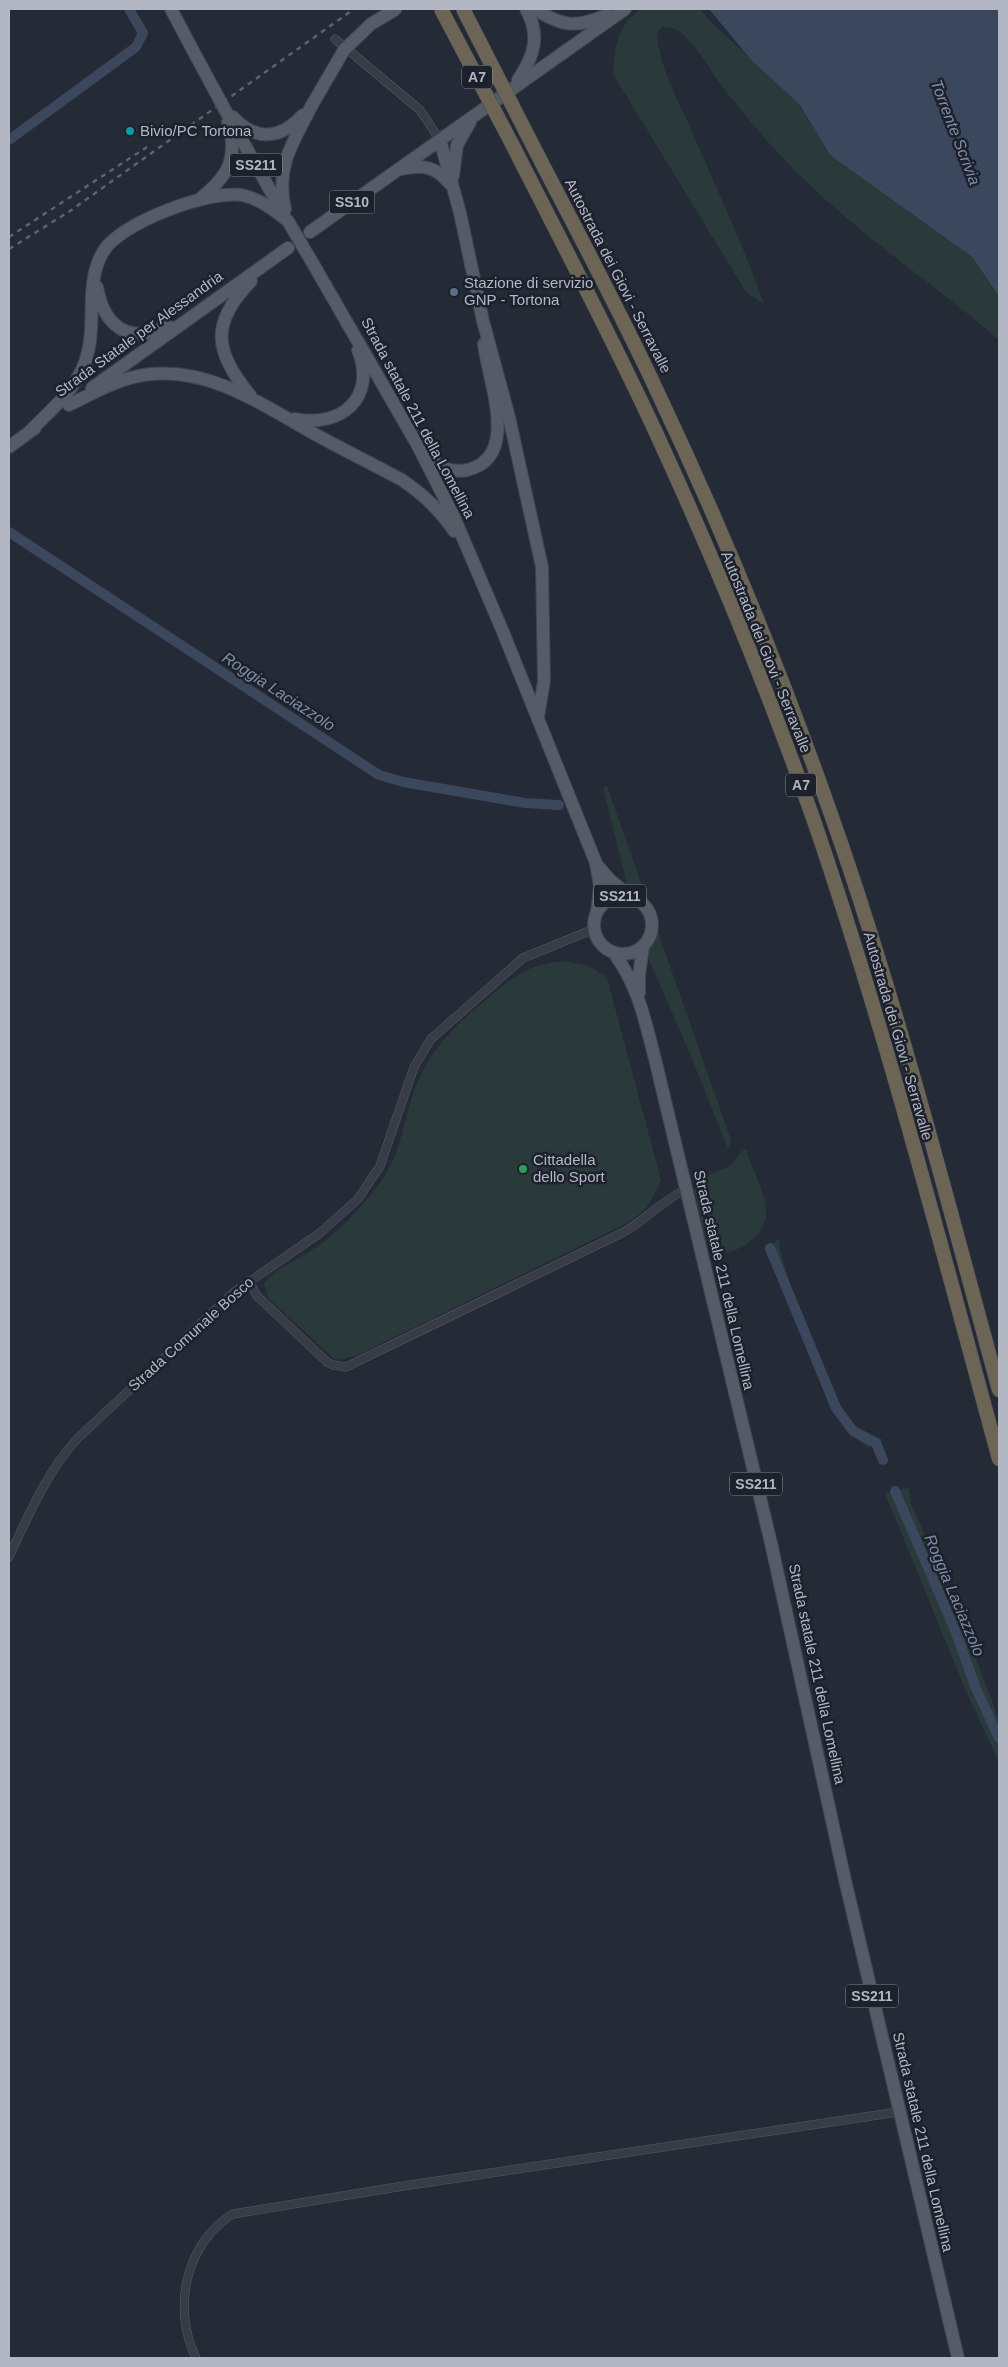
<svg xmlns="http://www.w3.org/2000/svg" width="1008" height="2367" font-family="Arial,sans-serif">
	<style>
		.green { fill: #2a3a3b }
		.water { fill: #3b475d }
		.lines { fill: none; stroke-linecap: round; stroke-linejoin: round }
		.canal { stroke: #3b475d; stroke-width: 10 }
		.street-casing { stroke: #555a65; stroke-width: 9 }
		.primary-casing { stroke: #404550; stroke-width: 14 }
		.highway-casing { stroke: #424752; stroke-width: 15 }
		.street { stroke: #373c47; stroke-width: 8 }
		.primary { stroke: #555b67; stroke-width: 12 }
		.highway { stroke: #6c6555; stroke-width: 14 }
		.rail { stroke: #5c626f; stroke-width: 2.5; stroke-dasharray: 5 5; stroke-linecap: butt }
		.primary-bridge-casing { stroke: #404550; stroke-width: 14; stroke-linecap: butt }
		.highway-bridge-casing { stroke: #424752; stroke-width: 15; stroke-linecap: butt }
		.primary-bridge { stroke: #555b67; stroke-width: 12 }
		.highway-bridge { stroke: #6c6555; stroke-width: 14 }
		.culture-dot { fill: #0f9aa8; stroke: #1d212c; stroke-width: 2 }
		.service-dot { fill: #5c6f8a; stroke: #1d212c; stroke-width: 2 }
		.leisure-dot { fill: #2e9e5b; stroke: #1d212c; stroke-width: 2 }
		.labels { text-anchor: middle; stroke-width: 5; stroke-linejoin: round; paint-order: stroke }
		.shield { fill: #1d212c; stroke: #858a96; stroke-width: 1 }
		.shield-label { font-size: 14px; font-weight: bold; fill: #b2b7c3 }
		.poi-label { font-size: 15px; fill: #b2b7c3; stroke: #1d212c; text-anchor: start }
		.street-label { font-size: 15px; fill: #b2b7c3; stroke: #1d212c }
		.water-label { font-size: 16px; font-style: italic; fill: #7d8ca8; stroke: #1d212c }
	</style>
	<rect width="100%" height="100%" fill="#242a36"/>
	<path class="green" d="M641 9H700L711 22 800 105 830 155 972 257 999 296V340C946 294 887 254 834 207 793 172 751 125 719 82 706 65 687 24 662 27L657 33C658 65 681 106 694 136 718 192 744 247 764 304L746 292 613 74C614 47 618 24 641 9Z
		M607 786 646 897 629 892 603 788Z
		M658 932 731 1140 728 1149 693 1061 645 950Z
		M565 961 589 966 607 978 661 1180C651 1203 646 1213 623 1225L356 1356 342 1359H334L268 1298 264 1284C274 1270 291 1263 306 1254 327 1241 347 1223 363 1204 375 1191 385 1177 393 1160 404 1135 407 1106 418 1081 433 1046 460 1021 488 998 515 975 529 964 565 961Z
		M743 1150H746C752 1168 768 1198 766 1216 763 1241 721 1268 706 1241L694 1189 702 1178 730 1166Z
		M779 1237 780 1250 794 1298 844 1413 857 1427 883 1440 868 1448 851 1434 837 1418 765 1251 773 1246Z
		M909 1488 911 1504 953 1596 999 1720V1762L965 1689 885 1493Z"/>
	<path class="water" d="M709 9H999V296L972 257 830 155 800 105 751 60Z"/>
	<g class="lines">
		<path class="canal" d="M9 140 136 47 143 33 129 9
			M9 532 379 775 403 782 525 803 559 805
			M770 1248 836 1408 853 1431 876 1443 883 1460
			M895 1491 955 1630 975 1686 999 1738"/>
		<g class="street-casing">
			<path id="street" d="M335 39 420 110 440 140
				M249 1281 257 1296 327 1362 333 1365 346 1367 622 1233C645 1221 661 1201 685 1190
				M9 1557C28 1516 47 1471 78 1438L233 1293 320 1233 358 1199 380 1166 414 1067 431 1039 523 958 594 929
				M196 2358C172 2309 185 2243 233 2214L397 2187 898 2112"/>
		</g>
		<g class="primary-casing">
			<path id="primary" d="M171 9 197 58
				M535 9C563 27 576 28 607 15
				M518 80C534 56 541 36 526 9
				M224 108 284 215
				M233 117C256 142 281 139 303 115
				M440 140 460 213 483 321 509 417 542 567 544 681 538 717
				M402 169C424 164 436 167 450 184
				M453 176 457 145 470 122
				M201 198C228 176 239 158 228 122
				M285 209C275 166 294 141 312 105
				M310 232 625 9
				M312 262 418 446 454 517 503 632 596 863 600 887 597 911
				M97 287C104 327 129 345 168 326
				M92 388 288 248
				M250 395C214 352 210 323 251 281
				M69 405C95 392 121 377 151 374 215 368 268 409 322 438 348 452 376 466 402 480 423 494 440 510 454 531
				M295 419C341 428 377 398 358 350
				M28 433C52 409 81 386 88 352 96 320 85 282 103 252 119 223 209 190 242 195 260 199 274 210 288 221
				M9 447 35 428
				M426 454C438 467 450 473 467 470 521 458 488 381 484 344
				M597 865 611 881 631 897
				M594 925a29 29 0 1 1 58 0a29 29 0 1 1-58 0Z
				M614 953C639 988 644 1017 655 1059L771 1543 845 1880 958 2358
				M639 993V975L643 946"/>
		</g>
		<g class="highway-casing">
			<path id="highway" d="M529 138C572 222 617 305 657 391 718 520 774 654 822 789 893 985 944 1189 999 1390
				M512 144C561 241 612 337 657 435 715 561 768 690 814 821 886 1031 941 1246 999 1459"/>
		</g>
		<use href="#street" class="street"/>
		<use href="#primary" class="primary"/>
		<use href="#highway" class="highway"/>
		<path class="rail" d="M9 237 147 147
			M9 249 70 211 354 9"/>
		<g class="primary-bridge-casing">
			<path id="primary-bridge" d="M197 58 224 108
				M312 105 344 50 371 24 396 9
				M288 221 312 262"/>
		</g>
		<g class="highway-bridge-casing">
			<path id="highway-bridge" d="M441 9 512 144
				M463 9 529 138"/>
		</g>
		<use href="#primary-bridge" class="primary-bridge"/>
		<use href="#highway-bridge" class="highway-bridge"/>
	</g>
	<circle class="culture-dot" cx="130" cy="131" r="5"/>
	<circle class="service-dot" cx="454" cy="292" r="5"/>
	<circle class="leisure-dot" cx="523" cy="1169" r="5"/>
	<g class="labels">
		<g class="shield">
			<rect x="462" y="65.5" width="30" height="23" rx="4"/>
			<rect x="230" y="153.5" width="52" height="23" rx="4"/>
			<rect x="329.5" y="190.5" width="45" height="23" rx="4"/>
			<rect x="786" y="773.5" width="30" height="23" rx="4"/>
			<rect x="594" y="884.5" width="52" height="23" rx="4"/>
			<rect x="730" y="1472.5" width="52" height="23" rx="4"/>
			<rect x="846" y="1984.5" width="52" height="23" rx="4"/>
		</g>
		<g class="shield-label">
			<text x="477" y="82">A7</text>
			<text x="256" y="170">SS211</text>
			<text x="352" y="207">SS10</text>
			<text x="801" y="790">A7</text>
			<text x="620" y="901">SS211</text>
			<text x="756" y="1489">SS211</text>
			<text x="872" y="2001">SS211</text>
		</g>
		<g class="poi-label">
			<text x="140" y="136">Bivio/PC Tortona</text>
			<text x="464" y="288">Stazione di servizio<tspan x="464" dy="17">GNP - Tortona</tspan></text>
			<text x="533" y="1165">Cittadella<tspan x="533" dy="17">dello Sport</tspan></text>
		</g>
		<g class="street-label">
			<text transform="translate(618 276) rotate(63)" y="5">Autostrada dei Giovi - Serravalle</text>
			<text transform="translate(139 334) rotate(-36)" y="5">Strada Statale per Alessandria</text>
			<text transform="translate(418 418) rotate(62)" y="5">Strada statale 211 della Lomellina</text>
			<text transform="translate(766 652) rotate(68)" y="5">Autostrada dei Giovi - Serravalle</text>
			<text transform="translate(898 1036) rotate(74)" y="5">Autostrada dei Giovi - Serravalle</text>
			<text transform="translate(724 1280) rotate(77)" y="5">Strada statale 211 della Lomellina</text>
			<text transform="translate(191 1334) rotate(-42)" y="5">Strada Comunale Bosco</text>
			<text transform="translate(817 1674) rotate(78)" y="5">Strada statale 211 della Lomellina</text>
			<text transform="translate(923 2142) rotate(77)" y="5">Strada statale 211 della Lomellina</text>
		</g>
		<g class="water-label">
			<text transform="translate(956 132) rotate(69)" y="6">Torrente Scrivia</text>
			<text transform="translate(279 691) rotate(33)" y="6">Roggia Laciazzolo</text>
			<text transform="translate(955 1595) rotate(67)" y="6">Roggia Laciazzolo</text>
		</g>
	</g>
	<rect width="1008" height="2367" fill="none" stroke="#b2b7c3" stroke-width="20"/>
</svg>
